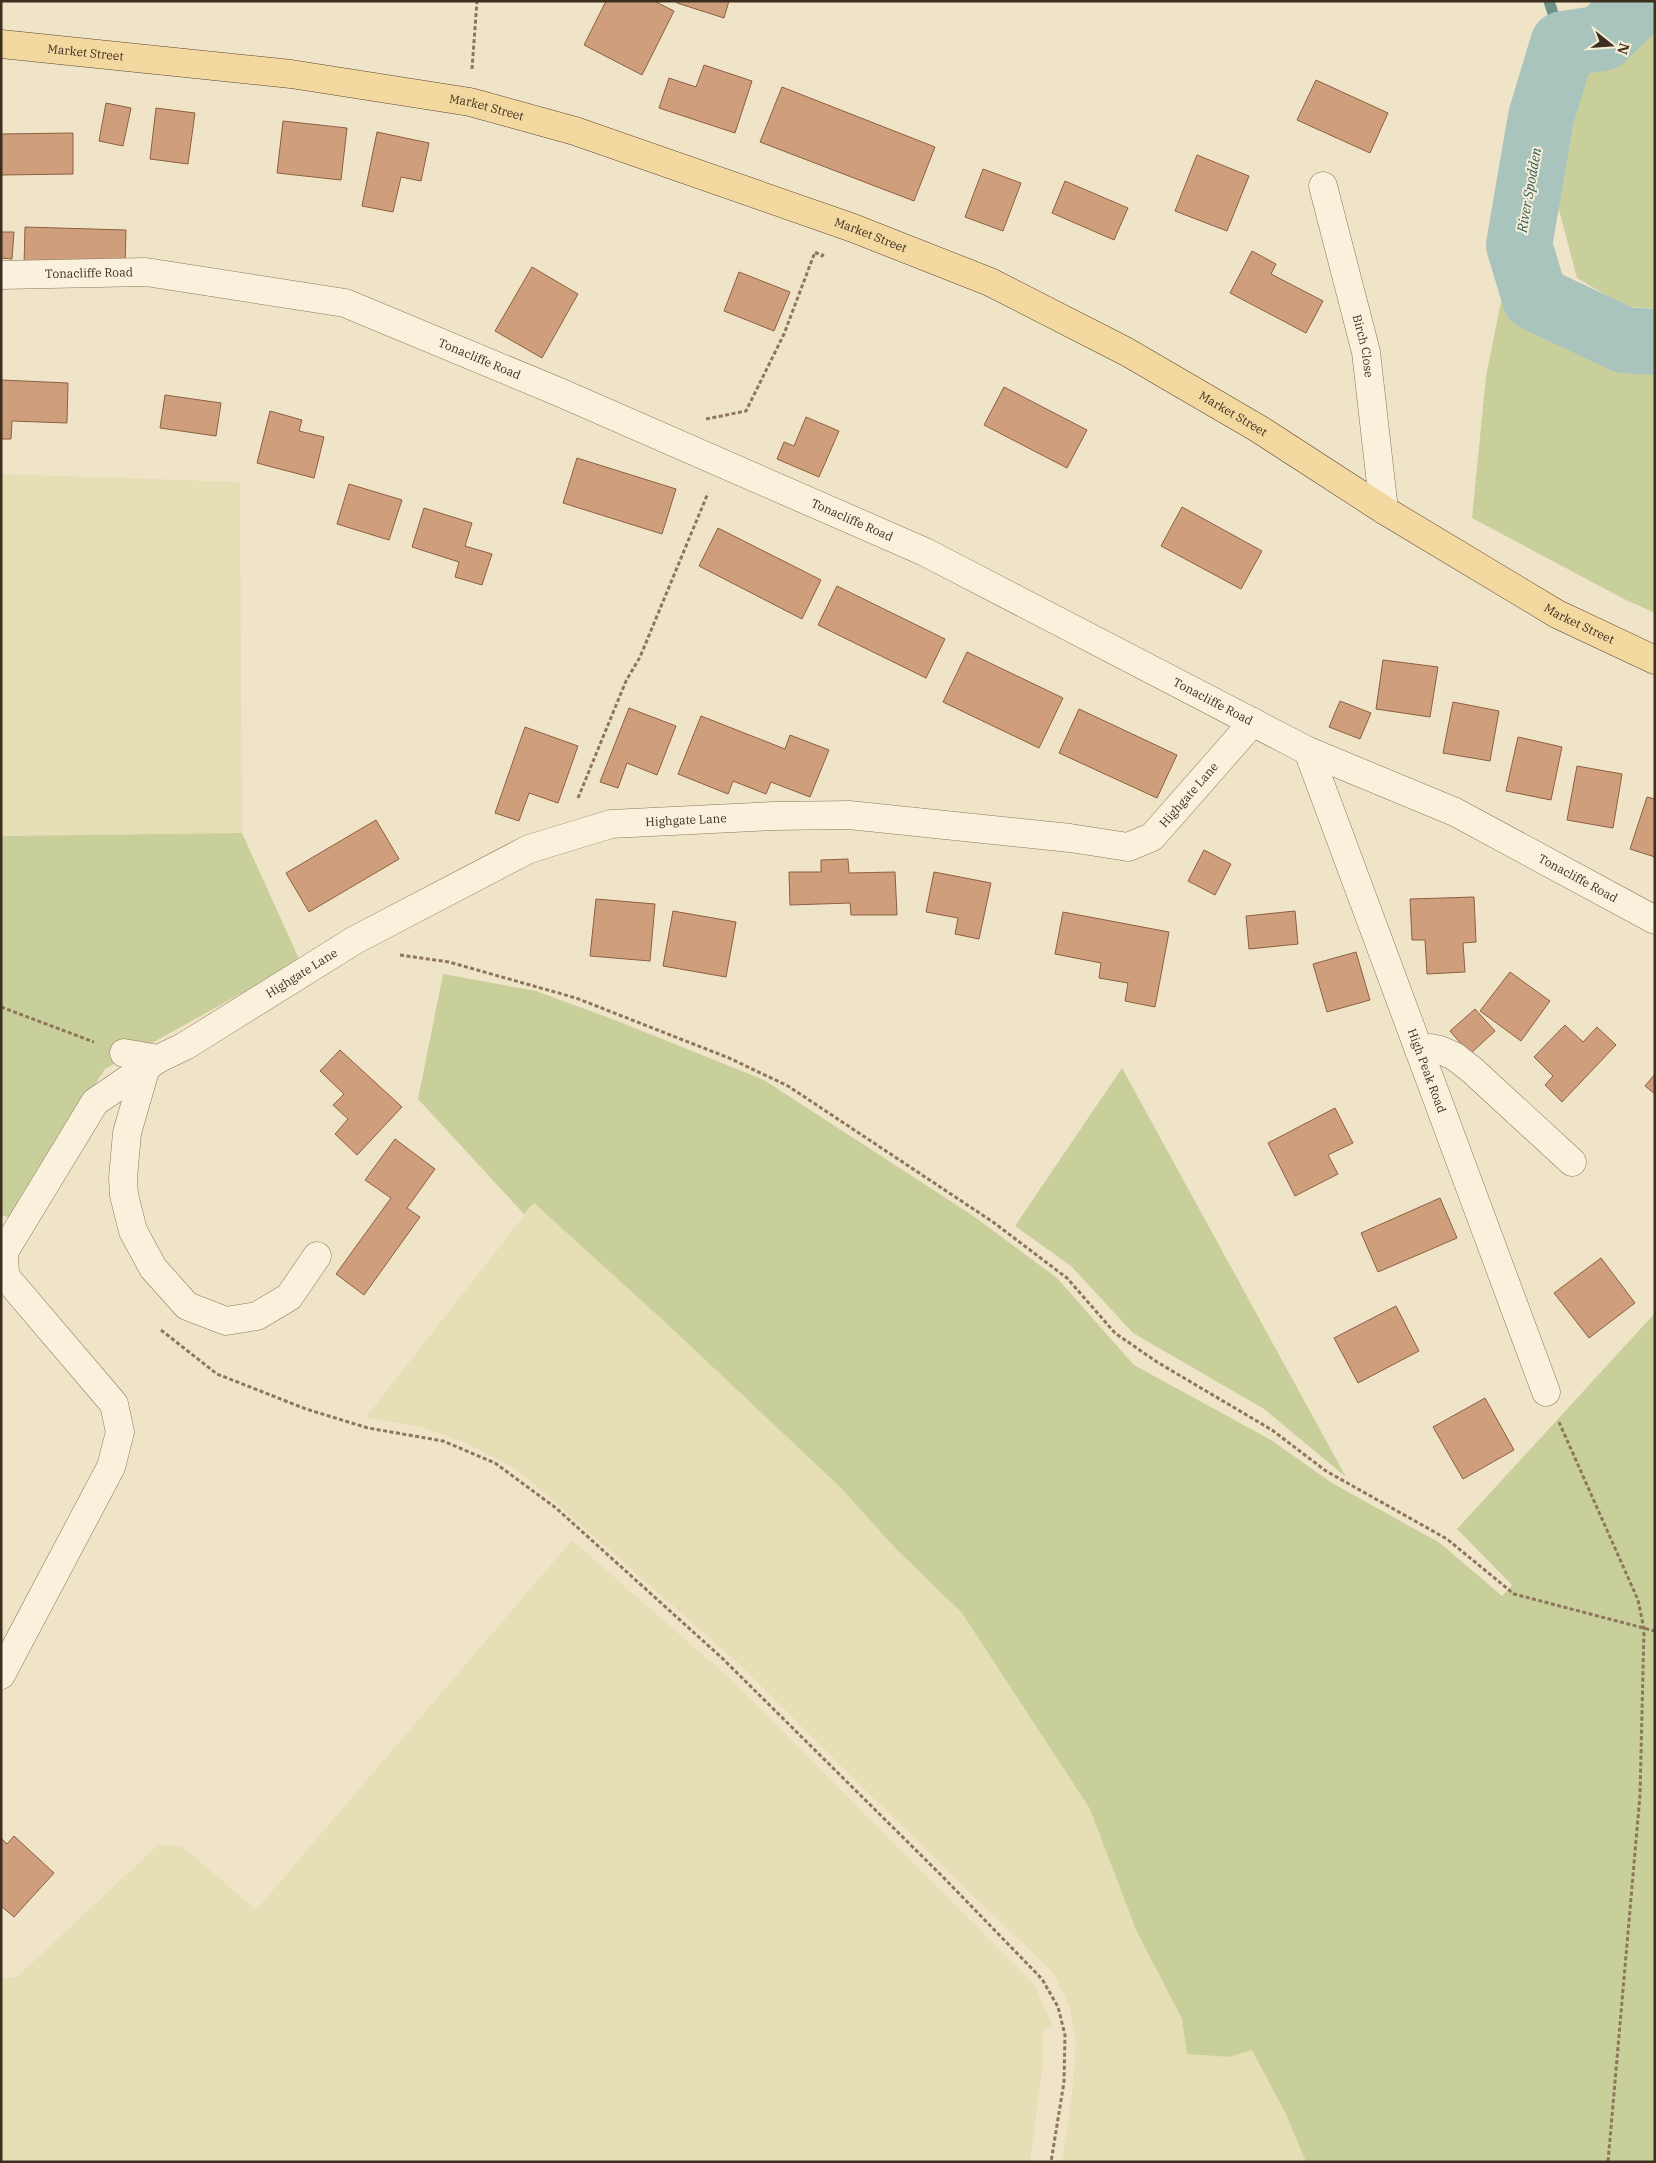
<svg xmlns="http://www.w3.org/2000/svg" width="1656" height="2163" font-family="'IBM Plex Serif',serif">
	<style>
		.farmland { fill: #e6deb5 }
		.green { fill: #c9cf9b }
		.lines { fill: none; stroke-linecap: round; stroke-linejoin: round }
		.stream { stroke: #6f938a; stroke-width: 11 }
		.river { stroke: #a9c4bc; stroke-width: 66 }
		.building { fill: #cf9f7d; stroke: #8d5f41 }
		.minor-casing { stroke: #8d765c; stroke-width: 29 }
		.major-casing { stroke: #5b4430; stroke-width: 29 }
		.path { stroke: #8d765c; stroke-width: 3; stroke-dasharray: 4 2.5; stroke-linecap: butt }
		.minor { stroke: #faf1dc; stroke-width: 28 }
		.major { stroke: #f3d9a0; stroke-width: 28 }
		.labels { text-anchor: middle; stroke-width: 4; stroke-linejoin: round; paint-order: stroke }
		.street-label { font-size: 12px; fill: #3d2e20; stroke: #f7eed8 }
		.water-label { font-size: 14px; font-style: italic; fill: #2f5d5a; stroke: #f7eed8 }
	</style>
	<rect width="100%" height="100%" fill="#f0e4c8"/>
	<path class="farmland" d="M1 474 240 482 242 833 1 836Z
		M534 1203 666 1323 839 1486 896 1549 962 1613 1090 1809 1136 1930 1182 2019 1187 2054 1229 2057 1252 2050 1286 2114 1306 2162H1062L1071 2103 1076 2045 1070 2008 1054 1974 871 1796 737 1662 519 1471 466 1443 420 1427 366 1417Z
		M572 1540 736 1684 1035 1986 1053 2026 1042 2030 1043 2063 1030 2162H1V1978L17 1977 158 1845 182 1846 256 1910Z"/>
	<path class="green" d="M1655 10V309L1624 306 1577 278 1558 206 1582 73 1601 68 1641 41Z
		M1504 287 1553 326 1636 356 1655 357V613L1624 599 1472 518 1486 376Z
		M242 833 300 961 105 1069 9 1218 1 1215V836Z
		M443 974 536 991 620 1022 764 1080 972 1215 1057 1278 1134 1365 1271 1440 1332 1483 1440 1543 1502 1596 1512 1585 1457 1529 1655 1313V2162H1306L1286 2114 1252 2050 1229 2057 1187 2054 1182 2019 1136 1930 1090 1809 962 1613 896 1549 839 1486 666 1323 534 1203 524 1214 418 1099Z
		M1122 1068 1346 1477 1264 1409 1133 1333 1071 1266 1015 1226Z"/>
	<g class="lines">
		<path class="stream" d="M1549 1 1563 44"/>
		<path class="river" d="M1636 1 1633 8 1602 38 1563 44 1541 117 1519 245 1535 298 1624 340 1655 342"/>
	</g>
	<path class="building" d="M606 1H654L674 11 642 75 584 45Z
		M677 1H729L724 18 677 3Z
		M704 65 752 81 735 133 659 108 669 78 696 87Z
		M1316 80 1388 113 1370 153 1297 120Z
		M782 87 935 147 914 201 760 142Z
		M106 103 131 108 123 146 99 141Z
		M156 108 195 113 188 164 150 159Z
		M283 121 347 128 341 180 277 173Z
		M377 132 429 143 421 181 401 177 393 212 362 206Z
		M73 133V174L1 175V134Z
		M1197 155 1249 176 1227 231 1175 211Z
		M983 169 1021 183 1003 231 965 217Z
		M1065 181 1128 208 1114 240 1052 213Z
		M25 227 126 230 125 268 24 265Z
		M1 232H14L12 259 1 258Z
		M1252 251 1276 264 1271 274 1323 301 1306 333 1230 293Z
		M532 267 578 294 542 358 495 331Z
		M739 272 790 292 774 331 724 311Z
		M1 380 68 383 67 423 12 421 11 439H1Z
		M1004 387 1087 430 1067 468 984 425Z
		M165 395 221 403 216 436 160 428Z
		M270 411 302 420 299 431 324 437 314 478 257 463Z
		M806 417 839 431 819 477 777 459 784 442 794 446Z
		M577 458 676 489 662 534 563 503Z
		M349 484 402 500 389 540 337 524Z
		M1182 507 1262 551 1241 589 1161 546Z
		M424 508 472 523 465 546 492 554 482 585 455 577 459 562 412 547Z
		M718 528 821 580 802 619 699 566Z
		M837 586 945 639 926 678 818 625Z
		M967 652 1063 698 1039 748 943 702Z
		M1383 660 1438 667 1430 717 1376 709Z
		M1340 701 1371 713 1360 739 1329 727Z
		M1453 702 1499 711 1490 761 1443 753Z
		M629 708 676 726 657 775 627 763 618 788 600 782Z
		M1079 709 1177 755 1157 798 1059 753Z
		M701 716 785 749 790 735 829 750 810 797 771 782 766 794 733 781 728 794 678 774Z
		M525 727 578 746 558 803 529 793 519 821 495 813Z
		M1518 737 1562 747 1551 800 1506 791Z
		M1577 766 1622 774 1613 828 1567 820Z
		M1647 797 1655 799V857L1630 849Z
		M376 820 399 859 309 912 286 873Z
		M1204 850 1231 864 1215 895 1188 881Z
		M848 859 849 873 895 872 897 915H851L850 903 790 905 789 872H821V860Z
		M934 872 991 883 979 939 955 934 958 918 926 912Z
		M1474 897 1476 942 1463 943 1465 972 1427 974 1425 940H1412L1410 899Z
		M596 899 655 904 650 961 590 956Z
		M673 911 736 922 726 977 663 966Z
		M1295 911 1298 944 1249 949 1246 916Z
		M1063 912 1169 932 1155 1007 1125 1001 1128 983 1099 978 1101 963 1055 954Z
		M1356 952 1370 1000 1327 1012 1313 964Z
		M1510 972 1550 1001 1521 1041 1480 1011Z
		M1475 1009 1495 1031 1470 1054 1450 1031Z
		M1565 1025 1583 1042 1597 1027 1616 1045 1562 1102 1545 1085 1553 1076 1534 1057Z
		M340 1050 402 1107 357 1155 335 1134 348 1119 333 1105 344 1094 320 1071Z
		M1655 1074V1094L1645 1086Z
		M1335 1108 1353 1143 1328 1155 1338 1174 1295 1196 1268 1143Z
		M395 1139 435 1169 407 1208 420 1217 364 1295 336 1274 391 1198 365 1180Z
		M1440 1198 1457 1238 1378 1272 1361 1233Z
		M1601 1258 1635 1303 1589 1338 1554 1293Z
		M1396 1306 1419 1351 1358 1383 1334 1338Z
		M1485 1398 1514 1450 1463 1479 1433 1427Z
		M14 1836 54 1873 14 1917 1 1906V1838L7 1844Z"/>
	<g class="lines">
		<g class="minor-casing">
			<g id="minor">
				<path id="s1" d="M1323 186 1366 352 1384 510"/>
				<path id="s2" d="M1 275 146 272 345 303 559 392 925 552 1308 751 1455 812 1655 920"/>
				<path id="s3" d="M1308 751 1546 1392"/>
				<path d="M1419 1050 1430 1048 1440 1050 1454 1056 1472 1070 1572 1162"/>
				<path id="s4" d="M124 1053 158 1059 185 1046 355 940 529 849 611 824 773 816 849 815 1070 838 1128 847 1152 837 1253 722"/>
				<path d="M146 1067 127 1133 123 1178 124 1195 133 1231 153 1268 187 1306 226 1321 257 1316 289 1297 317 1256"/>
				<path d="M1 1675 111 1467 120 1432 114 1404 5 1276 4 1252 95 1102 158 1059"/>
			</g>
		</g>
		<g class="major-casing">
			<g id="major">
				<path id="s5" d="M1 44 291 74 470 102 575 131 853 228 990 282 1127 352 1259 429 1384 510 1557 614 1655 660"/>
			</g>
		</g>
		<path class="path" d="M472 69 477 1
			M706 419 746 411 784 334 815 252 822 256 824 253
			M578 798 626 681 640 657 708 493
			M400 955 449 962 576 998 729 1058 788 1086 993 1222 1067 1278 1115 1333 1157 1362 1272 1430 1326 1471 1447 1539 1514 1594 1655 1631
			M1 1007 94 1042
			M161 1330 217 1374 306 1409 368 1428 443 1441 495 1463 556 1508 722 1658 943 1877 1042 1979 1058 2007 1065 2035 1064 2082 1051 2162
			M1559 1422 1638 1600 1644 1629 1640 1795 1608 2162"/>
		<use href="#minor" class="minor"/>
		<use href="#major" class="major"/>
	</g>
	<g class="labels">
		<g class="street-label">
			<text dy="4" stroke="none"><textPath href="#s5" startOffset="85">Market Street</textPath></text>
			<text dy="4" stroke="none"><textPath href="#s5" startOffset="490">Market Street</textPath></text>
			<text dy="4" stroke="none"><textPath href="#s5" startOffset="895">Market Street</textPath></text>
			<text dy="4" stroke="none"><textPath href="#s2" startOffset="88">Tonacliffe Road</textPath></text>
			<text dy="4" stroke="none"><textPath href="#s1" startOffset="165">Birch Close</textPath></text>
			<text dy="4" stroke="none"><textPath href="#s2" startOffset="492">Tonacliffe Road</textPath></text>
			<text dy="4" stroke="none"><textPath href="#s5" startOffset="1300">Market Street</textPath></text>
			<text dy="4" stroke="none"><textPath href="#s2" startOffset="898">Tonacliffe Road</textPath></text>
			<text dy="4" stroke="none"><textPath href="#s5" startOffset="1705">Market Street</textPath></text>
			<text dy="4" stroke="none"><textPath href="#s2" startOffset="1302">Tonacliffe Road</textPath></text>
			<text dy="4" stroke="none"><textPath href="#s4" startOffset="1148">Highgate Lane</textPath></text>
			<text dy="4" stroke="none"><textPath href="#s4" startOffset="622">Highgate Lane</textPath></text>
			<text dy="4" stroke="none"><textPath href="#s2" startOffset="1708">Tonacliffe Road</textPath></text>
			<text dy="4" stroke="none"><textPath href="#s4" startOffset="202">Highgate Lane</textPath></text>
			<text dy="4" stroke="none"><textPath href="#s3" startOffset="341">High Peak Road</textPath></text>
		</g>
		<g class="water-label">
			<text transform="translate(1529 190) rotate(-80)" y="5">River Spodden</text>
		</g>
	</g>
	<rect width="1656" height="2163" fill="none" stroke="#3d2e20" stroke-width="5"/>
	<g transform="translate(1611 45) rotate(107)" stroke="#f7eed8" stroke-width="4" paint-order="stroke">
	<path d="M0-4L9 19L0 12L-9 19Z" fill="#3d2e20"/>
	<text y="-8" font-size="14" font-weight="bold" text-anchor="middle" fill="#3d2e20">N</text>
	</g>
</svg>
